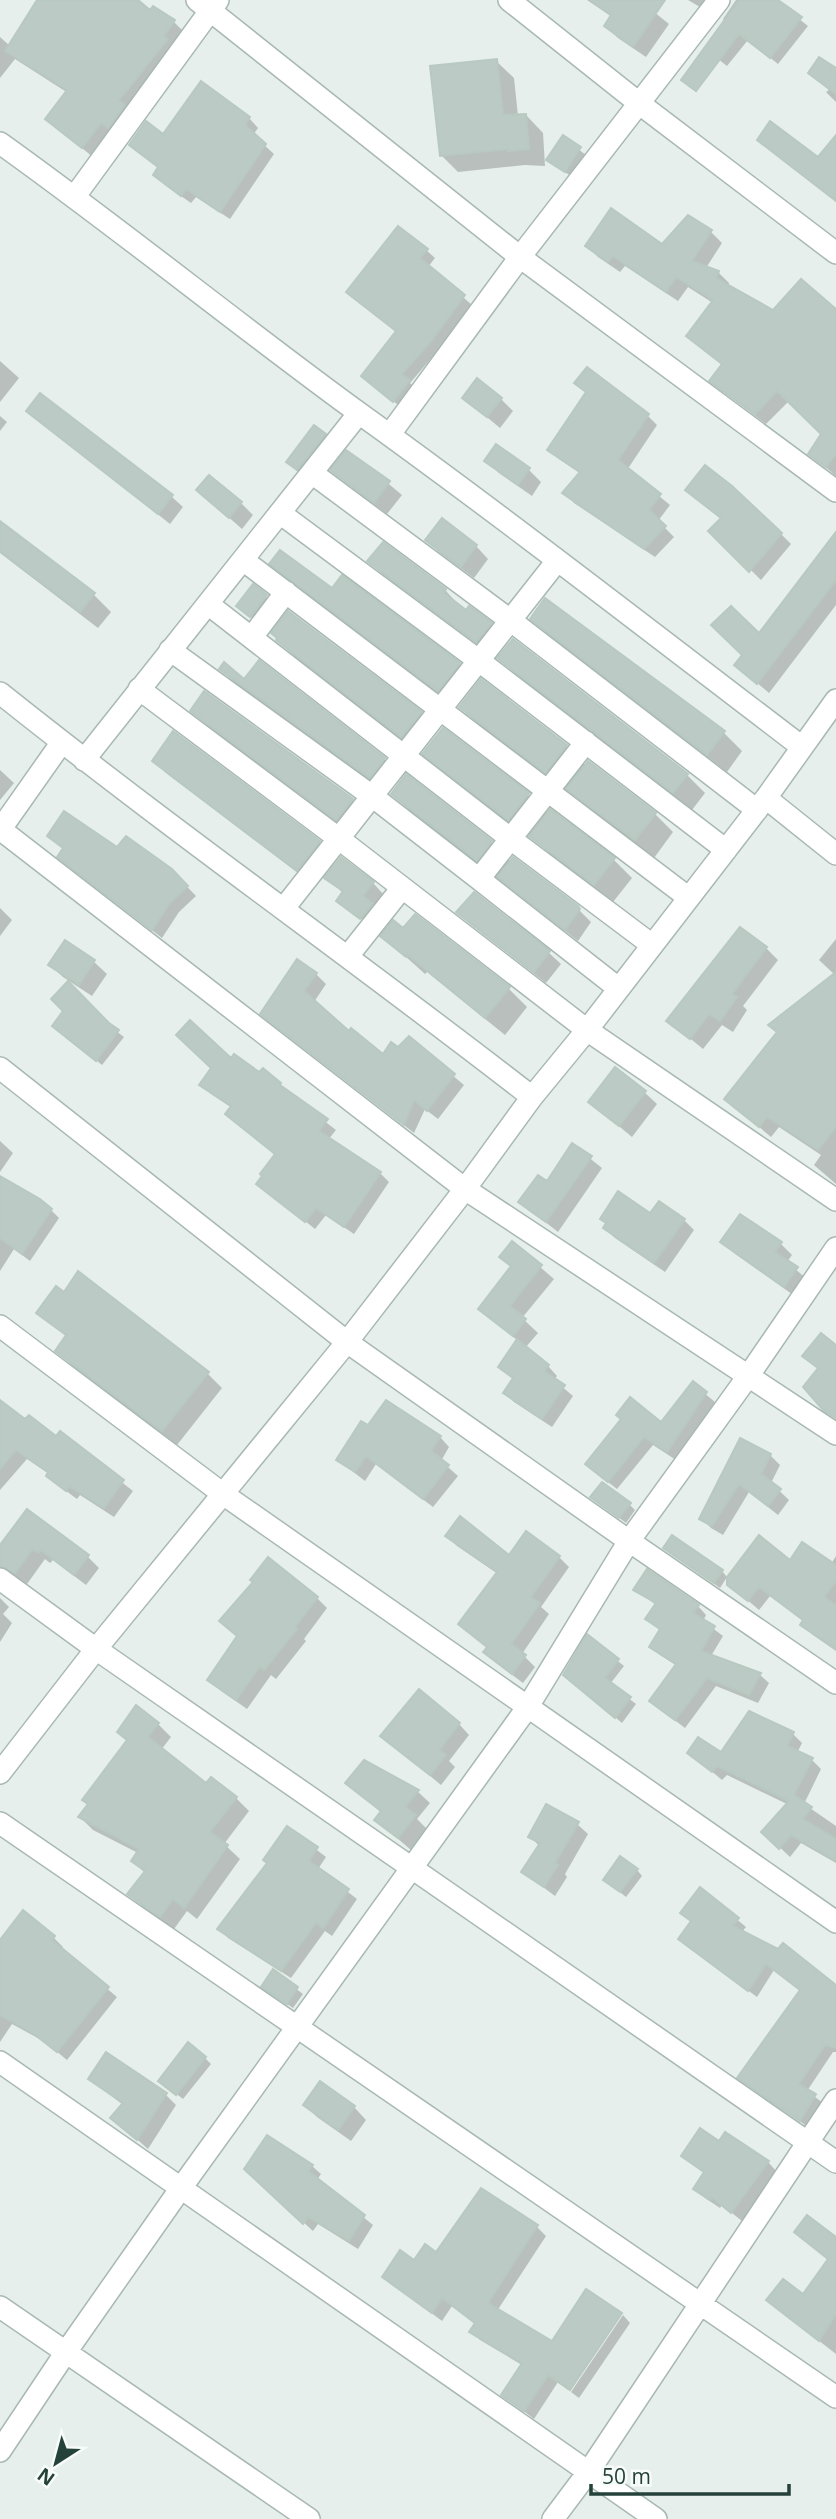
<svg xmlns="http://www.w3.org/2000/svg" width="836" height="2519" font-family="'Open Sans',sans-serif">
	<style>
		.shadow { fill: #0003 }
		.building { fill: #bbcac4; stroke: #b8c9c2; stroke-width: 2 }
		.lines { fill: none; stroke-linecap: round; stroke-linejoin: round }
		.minor-casing { stroke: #a8b8b2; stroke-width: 24 }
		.minor { stroke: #fff; stroke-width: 21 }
	</style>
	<rect width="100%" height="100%" fill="#e6efeb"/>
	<path class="shadow" d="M39 0H135L151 13 174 22 185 33 94 158 47 119 68 93 15 59 0 78V37L10 46Z
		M587 0H639L669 24 646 57 618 38 606 26 612 17Z
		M688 0H712L705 10Z
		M736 0H775L808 26 778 64 748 40 727 66 713 55 725 22 723 19Z
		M496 61 514 78 518 116 526 115 543 133 545 166 525 165 458 172 441 155Z
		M836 70V102L826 92 829 90 810 73Z
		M249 118 258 128 253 135 274 154 230 219 196 197 191 203 164 184 155 175 159 168 140 153 163 136Z
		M563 138 586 155 571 176 554 165Z
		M688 217 711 232 722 243 706 268 718 272 729 283 728 286 774 312H836V476L810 454 823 434 789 401 766 424 722 391 711 380 723 365 688 336 713 303 688 287 678 301 625 266 620 272 598 257 587 246H662Z
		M426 250 435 258 428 267 472 305 440 348 410 383 417 390 403 409 363 376 397 332 357 300Z
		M0 361 19 378 0 402Z
		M577 383 648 416 657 425 627 470 670 505 658 521 674 537 655 557 574 503 565 493 581 474 559 459 549 450 587 393Z
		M464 398 501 399 513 411 500 428Z
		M29 411 172 497 183 507 170 524Z
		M0 416 7 422 0 431Z
		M324 435 337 448 300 474 288 462Z
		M496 447 529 470 541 482 532 496 499 473 486 460Z
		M360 460 402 495 387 514 345 482 333 470Z
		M198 490 241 503 253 515 242 529Z
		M688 490 781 534 791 544 761 580 711 531 722 520Z
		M0 523 94 595 111 612 98 628 0 553Z
		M836 535V605L769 693 736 665Z
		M427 540 476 546 488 559 474 578 440 553Z
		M370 561 445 590 457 603 456 605 491 624 503 636 489 653 382 574Z
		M272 563 332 591 459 664 474 680 454 705 287 579Z
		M254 587 272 602 257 622 245 612Z
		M545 601 724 733 742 751 727 772 551 637 532 619Z
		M278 640 420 713 438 730 419 753 295 657Z
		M500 658 687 775 705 793 692 810 518 676Z
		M259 663 384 759 401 776 387 794 238 686 221 669 244 682Z
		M461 707 566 746 586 766 655 814 673 832 654 858 587 807 567 787 565 790 479 725Z
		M192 711 352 800 368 816 353 835 209 727Z
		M443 730 528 795 548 815 550 812 614 860 632 878 613 902 550 854 530 834 527 837 443 772 425 753Z
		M154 760 319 842 331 855 310 882 166 773Z
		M0 770 14 783 0 800Z
		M393 794 491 842 511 862 579 910 591 922 578 941 512 889 498 875 496 878 411 812Z
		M49 836 117 850 171 870 196 896 179 912 162 938 69 866 64 849Z
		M327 878 373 883 385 896 374 930 339 900 343 893Z
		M0 908 12 920 0 936Z
		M458 912 549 953 561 964 546 983 470 924Z
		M415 916 509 989 527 1007 505 1035 427 972 425 974 383 936 403 931Z
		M836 939V1184L814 1165 821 1155 779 1127 771 1137 726 1099 835 975 819 960Z
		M65 942 94 962 107 974 92 996 63 977 50 965Z
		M766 948 778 960 743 1006 747 1010 733 1032 722 1025 703 1049 669 1021Z
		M316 974 326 984 314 1002 349 1033 384 1057 399 1049 409 1039 464 1085 438 1119 425 1109 414 1133 262 1014Z
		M108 1025 124 1037 102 1065 60 1031Z
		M232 1061 280 1084 289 1094 336 1130 328 1140 380 1173 389 1182 354 1234 326 1215 315 1229 259 1184 276 1155 227 1114 232 1108 211 1094 202 1085Z
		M644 1092 657 1104 632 1137 590 1102Z
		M0 1141 13 1153 0 1172Z
		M573 1145 602 1168 558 1232 520 1202 547 1184Z
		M0 1178 51 1210 59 1218 30 1261 14 1249 0 1271Z
		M651 1216 684 1220 694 1230 665 1272 615 1238 605 1228Z
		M723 1242 781 1244 792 1255 787 1262 808 1280 796 1297 734 1253Z
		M512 1243 554 1279 522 1318 538 1333 525 1348 548 1366 557 1376 554 1380 573 1396 552 1427 514 1402 505 1393 514 1380 500 1367 518 1341 480 1309 512 1267 502 1257Z
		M39 1312 208 1374 222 1388 177 1445 72 1366 58 1351 67 1337Z
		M693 1384 715 1402 676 1460 653 1445 617 1489 595 1472 662 1424Z
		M0 1402 26 1422 57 1438 60 1434 133 1491 114 1517 80 1495 77 1499 58 1485 49 1474 27 1459 0 1490Z
		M368 1428 440 1437 449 1447 441 1461 458 1476 433 1507 376 1464 365 1481 338 1460Z
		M770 1455 780 1465 771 1483 789 1500 778 1515 749 1492 723 1535 711 1528 701 1518Z
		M592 1497 630 1505 635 1510 626 1523Z
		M28 1512 88 1557 99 1568 86 1585 53 1560 50 1563 45 1559 27 1584 13 1576 0 1583V1548Z
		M447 1536 510 1557H559L569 1567 541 1607 549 1614 522 1654 535 1667 523 1683 495 1662 485 1652 488 1648 460 1624 498 1574 457 1546Z
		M665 1548 722 1571 727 1577 720 1588Z
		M836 1556V1651L813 1635 803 1625 805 1622 770 1596 759 1610 729 1584 790 1562 831 1564Z
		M635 1589 698 1606 706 1615 703 1621 723 1636 711 1656 760 1675 769 1683 758 1703 716 1686 685 1728 660 1709 651 1700 677 1666 660 1655 651 1647 661 1631 647 1619 656 1605Z
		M0 1598 9 1607 3 1614 12 1623 0 1642Z
		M317 1598 327 1608 304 1639 306 1641 276 1679 271 1675 247 1709 220 1690 210 1680Z
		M588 1637 624 1666 610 1684 636 1704 622 1723 571 1680Z
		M158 1724 171 1737 161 1750 206 1786 236 1798 249 1811 224 1844 240 1859 197 1919 187 1911 174 1929 143 1907 129 1894 145 1873 133 1861 138 1853 93 1830 80 1817Z
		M459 1724 469 1735 449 1761 455 1767 441 1785 382 1736Z
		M793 1734 802 1743 797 1753 812 1760 821 1769 804 1804 836 1826V1863L801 1843 790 1857 773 1841 789 1805 727 1775 722 1780 690 1753 721 1755Z
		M348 1783 417 1791 430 1803 417 1819 427 1829 411 1850 376 1820 382 1813Z
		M577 1824 588 1834 565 1874 567 1877 555 1896 523 1872 540 1847 530 1836Z
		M288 1828 326 1857 318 1869 357 1899 332 1936 325 1931 291 1978 228 1938 219 1929 269 1864Z
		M637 1870 642 1876 626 1897 611 1885Z
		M700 1889 746 1927 742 1932 836 1988V2052H833L807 2091 823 2103 809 2128 740 2077 801 1991 774 1970 757 1997 688 1946Z
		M24 1913 54 1938 63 1947 61 1950 117 1997 67 2060 45 2042 12 2024 0 2042V1943Z
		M273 1972 303 1994 293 2008 269 1992Z
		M205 2058 211 2064 183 2099 166 2086Z
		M90 2079 166 2095 176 2105 148 2149 113 2118 123 2105Z
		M305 2105 354 2107 366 2120 351 2141 317 2117Z
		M720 2143 768 2162 777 2172 742 2221 722 2205 720 2208 705 2198 695 2188 705 2174 683 2156Z
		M312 2166 321 2174 317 2180 373 2225 358 2249 318 2224 313 2231 255 2178Z
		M537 2227 546 2236 497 2311 552 2343 620 2313 568 2390 558 2382 534 2419 503 2395 522 2365 480 2340 472 2331 476 2325 452 2306 442 2321 384 2277 437 2255Z
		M836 2285V2354L778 2309Z
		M623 2315 630 2323 579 2398 571 2392Z"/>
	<path class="building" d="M37 0H138L150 10 153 6 175 20 164 36 168 39 119 100 125 105 108 128 101 123 82 148 45 119 67 90 5 51Z
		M590 0H665L633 47 604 26 611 15Z
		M739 0H778L802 17 770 58 739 34 696 91 681 80Z
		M819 57 836 68V94L808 73Z
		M497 59 503 115 526 114 529 149 508 151V149L440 156 430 66Z
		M201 81 250 117 245 125 266 144 220 212 186 189 181 196 153 175 158 167 129 145 146 121 163 134Z
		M770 121 818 157 836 135V201L757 140Z
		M563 135 581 147 565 172 546 160Z
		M611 208 662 244 688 215 712 230 692 261 719 271 716 278 773 310 801 279 836 309V454L826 467 808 454 821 434 777 391 755 414 709 381 722 364 686 336 713 300 676 277 666 292 613 256 608 262 585 246Z
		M398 226 428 249 420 258 465 295 432 340 402 374 410 380 393 402 361 376 396 331 346 292Z
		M587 367 649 414 618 460 661 494 649 510 666 526 644 549 562 493 580 472 547 450 586 392 574 383Z
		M477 378 502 398 487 417 462 398Z
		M40 393 173 495 158 514 26 411Z
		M314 425 326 434 297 470 286 462Z
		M496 444 530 468 518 485 484 461Z
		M346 450 390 481 374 503 330 470Z
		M705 465 732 486 782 533 749 572 708 531 721 518 685 490Z
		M209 475 242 502 229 518 196 490Z
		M442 518 477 545 461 567 425 540Z
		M0 521 95 593 80 612 0 551Z
		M836 532V580L757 684 734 665 742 655 711 625 731 606 759 633Z
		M383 542 446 589 444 593 466 610 469 606 492 623 476 642 367 561Z
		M280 550 332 588 342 575 460 663 438 691 269 564Z
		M253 584 267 595 250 617 236 606Z
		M545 598 725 731 707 755 530 619Z
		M288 611 422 712 401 737 276 640 277 638 271 633Z
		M513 639 688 774 673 793 497 658Z
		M259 660 385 758 370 778 219 669 224 662 244 679Z
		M481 679 567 745 545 773 459 707Z
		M204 691 353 799 336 820 190 711Z
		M443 728 529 793 508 820 422 754Z
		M173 731 320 841 297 871 152 761Z
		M588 761 656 813 635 840 566 789Z
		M406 774 492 841 477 861 391 794Z
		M550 809 615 858 594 885 529 836Z
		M64 811 117 847 126 836 172 869 188 886 170 903 152 930 57 857 63 848 47 836Z
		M341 857 374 882 363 896 373 904 360 919 336 901 343 891 324 878Z
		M513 857 578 906 580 909 565 930 497 877Z
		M474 892 550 951 534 972 456 912Z
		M415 914 510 987 485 1018 408 955 406 957 380 936 393 920 403 928Z
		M740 927 767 947 732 994 737 997 720 1021 709 1014 690 1039 666 1021Z
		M65 940 95 960 79 985 48 965Z
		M297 959 317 973 304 991 349 1031 351 1028 383 1054 391 1042 398 1047 409 1036 455 1074 427 1111 414 1100 404 1125 260 1014Z
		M836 972V1127L818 1150 767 1117 759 1127 724 1099 777 1032 768 1025Z
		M68 981 109 1023 119 1030 96 1061 52 1026 63 1011 51 999Z
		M190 1020 231 1058 234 1054 259 1072 263 1068 281 1083 280 1085 328 1119 319 1131 381 1172 344 1227 316 1208 305 1222 256 1184 262 1176 260 1174 275 1154 225 1114 231 1106 199 1085 211 1068 176 1035Z
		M615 1067 646 1091 619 1126 588 1102Z
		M572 1143 592 1156 546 1222 518 1202 538 1175 547 1181Z
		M0 1176 40 1199 52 1209 22 1254 0 1238Z
		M618 1191 650 1213 659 1201 685 1219 654 1263 603 1228 606 1223 600 1219Z
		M740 1214 782 1242 775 1252 798 1267 784 1287 720 1242Z
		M512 1241 542 1265 510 1306 526 1319 513 1336 478 1309 511 1266 499 1257Z
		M78 1271 209 1372 162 1431 55 1351 66 1335 36 1313 56 1286 64 1292Z
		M821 1333 836 1345V1418L823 1410 803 1387 818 1368 802 1356Z
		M517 1339 549 1365 544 1371 565 1385 542 1419 503 1393 513 1378 498 1367Z
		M693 1381 707 1392 667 1452 644 1437 608 1482 585 1464 621 1419 616 1415 630 1397 661 1422Z
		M0 1400 25 1419 29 1415 56 1436 60 1431 124 1480 104 1508 69 1486 66 1491 46 1476 48 1472 16 1450 0 1469Z
		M386 1400 441 1436 431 1451 449 1465 423 1499 366 1456 355 1472 336 1460 361 1421 368 1425Z
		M740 1438 771 1454 761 1474 781 1489 768 1506 739 1484 712 1526 699 1519Z
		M602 1482 631 1503 619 1518 590 1497Z
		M27 1509 89 1555 74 1575 41 1550 38 1553 33 1549 15 1573 0 1566V1545Z
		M460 1516 509 1555 526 1531 560 1556 531 1597 540 1603 511 1644 526 1655 512 1674 483 1652 487 1647 458 1624 497 1572 445 1536Z
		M672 1535 723 1570 714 1583 663 1548Z
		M759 1535 790 1560 802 1542 836 1565V1581L824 1597 836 1605V1649L800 1625 803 1620 759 1587 748 1601 727 1585V1577Z
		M268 1557 318 1597 295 1627 297 1629 264 1670 260 1666 236 1700 207 1680 237 1636 219 1621 253 1582 250 1580Z
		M647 1569 699 1605 693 1613 715 1626 701 1651 761 1673 749 1695 707 1678 675 1720 649 1701 676 1664 649 1647 660 1629 645 1619 656 1603 633 1590Z
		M587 1634 619 1659 605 1678 631 1697 615 1718 563 1675Z
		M419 1689 460 1723 439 1750 446 1755 430 1775 380 1736Z
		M136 1705 159 1723 148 1737 206 1783 211 1777 237 1797 210 1832 228 1845 184 1908 173 1899 160 1917 127 1894 145 1871 131 1861 139 1849 78 1817 88 1804 82 1800 127 1740 117 1732Z
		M749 1711 794 1732 787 1746 813 1758 794 1795 812 1807 803 1819 836 1839V1861L791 1835 779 1849 761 1832 789 1801 717 1766 712 1772 687 1753 698 1737 721 1752Z
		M364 1760 419 1790 405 1807 416 1815 398 1838 374 1820 381 1811 345 1783Z
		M546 1804 579 1822 555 1863 558 1865 544 1887 521 1872 540 1843 528 1837Z
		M287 1826 318 1847 309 1861 349 1889 323 1928 316 1923 281 1971 217 1929 267 1863 263 1860Z
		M620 1856 638 1869 620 1892 603 1880Z
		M700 1887 739 1918 733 1926 778 1949 783 1943 836 1985V2048L825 2045 799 2084 816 2094 800 2121 737 2078 800 1990 766 1964 748 1991 678 1939 691 1921 680 1913Z
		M23 1910 55 1936 52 1940 109 1987 57 2052 34 2034 0 2015V1940Z
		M273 1969 298 1987 287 2004 261 1987Z
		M188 2042 206 2057 176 2095 158 2081Z
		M106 2052 167 2093 137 2140 110 2118 123 2103 88 2079Z
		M320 2081 355 2106 338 2130 303 2105Z
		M700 2128 719 2141 725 2132 769 2161 731 2213 712 2197 710 2200 693 2189 704 2172 681 2156Z
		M267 2135 313 2165 308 2171 365 2215 349 2241 308 2217 303 2224 244 2169Z
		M481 2188 538 2225 488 2303 552 2341 586 2289 622 2313 570 2390 548 2375 524 2411 501 2395 522 2363 469 2332 475 2323 442 2298 432 2313 382 2277 400 2250 414 2260 425 2244 436 2252Z
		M807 2215 836 2237V2314L819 2341 766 2300 783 2279 803 2294 828 2259 794 2232Z"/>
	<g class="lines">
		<g class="minor-casing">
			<path id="minor" d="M197 0 520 257 836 491
				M509 0 640 104 836 253
				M0 143C122 230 238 325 359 413 509 521 655 635 802 747
				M75 196 218 0
				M390 434 520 257 719 0
				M312 473 510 620 757 810
				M280 513 478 660 726 850
				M243 560 689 898
				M208 604 511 839 652 945
				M252 637 286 592
				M170 650 372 796 479 879
				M139 689 338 838 587 1030 836 1200
				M0 693C174 832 356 960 532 1097
				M586 742 479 879 618 988
				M84 760 359 413
				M766 798 836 854
				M0 829 465 1189 836 1434
				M0 830 62 742
				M284 908 557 561
				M348 956 402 888
				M0 1068 347 1342 629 1541 836 1683
				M0 1326 223 1494 836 1922
				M0 1579 96 1649 836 2162
				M0 1773 96 1649 347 1342 465 1189 532 1097 587 1030 766 798 836 700
				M0 1823 836 2397
				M0 2062 656 2519
				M0 2307 309 2519
				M0 2451 66 2352 181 2188 527 1708 629 1541 749 1375 836 1248
				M553 2519 589 2471 836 2100"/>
		</g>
		<use href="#minor" class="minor"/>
	</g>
	<g transform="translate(56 2463) rotate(216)" stroke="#f7fbf9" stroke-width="5" paint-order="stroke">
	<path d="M0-5L12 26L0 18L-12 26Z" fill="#24423a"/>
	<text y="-10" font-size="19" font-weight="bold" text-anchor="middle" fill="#24423a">N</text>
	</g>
	<path d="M591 2484v10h198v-10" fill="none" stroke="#24423a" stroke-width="3.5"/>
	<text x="602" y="2484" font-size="21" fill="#24423a" stroke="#f7fbf9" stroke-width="5" paint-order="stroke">50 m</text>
</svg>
